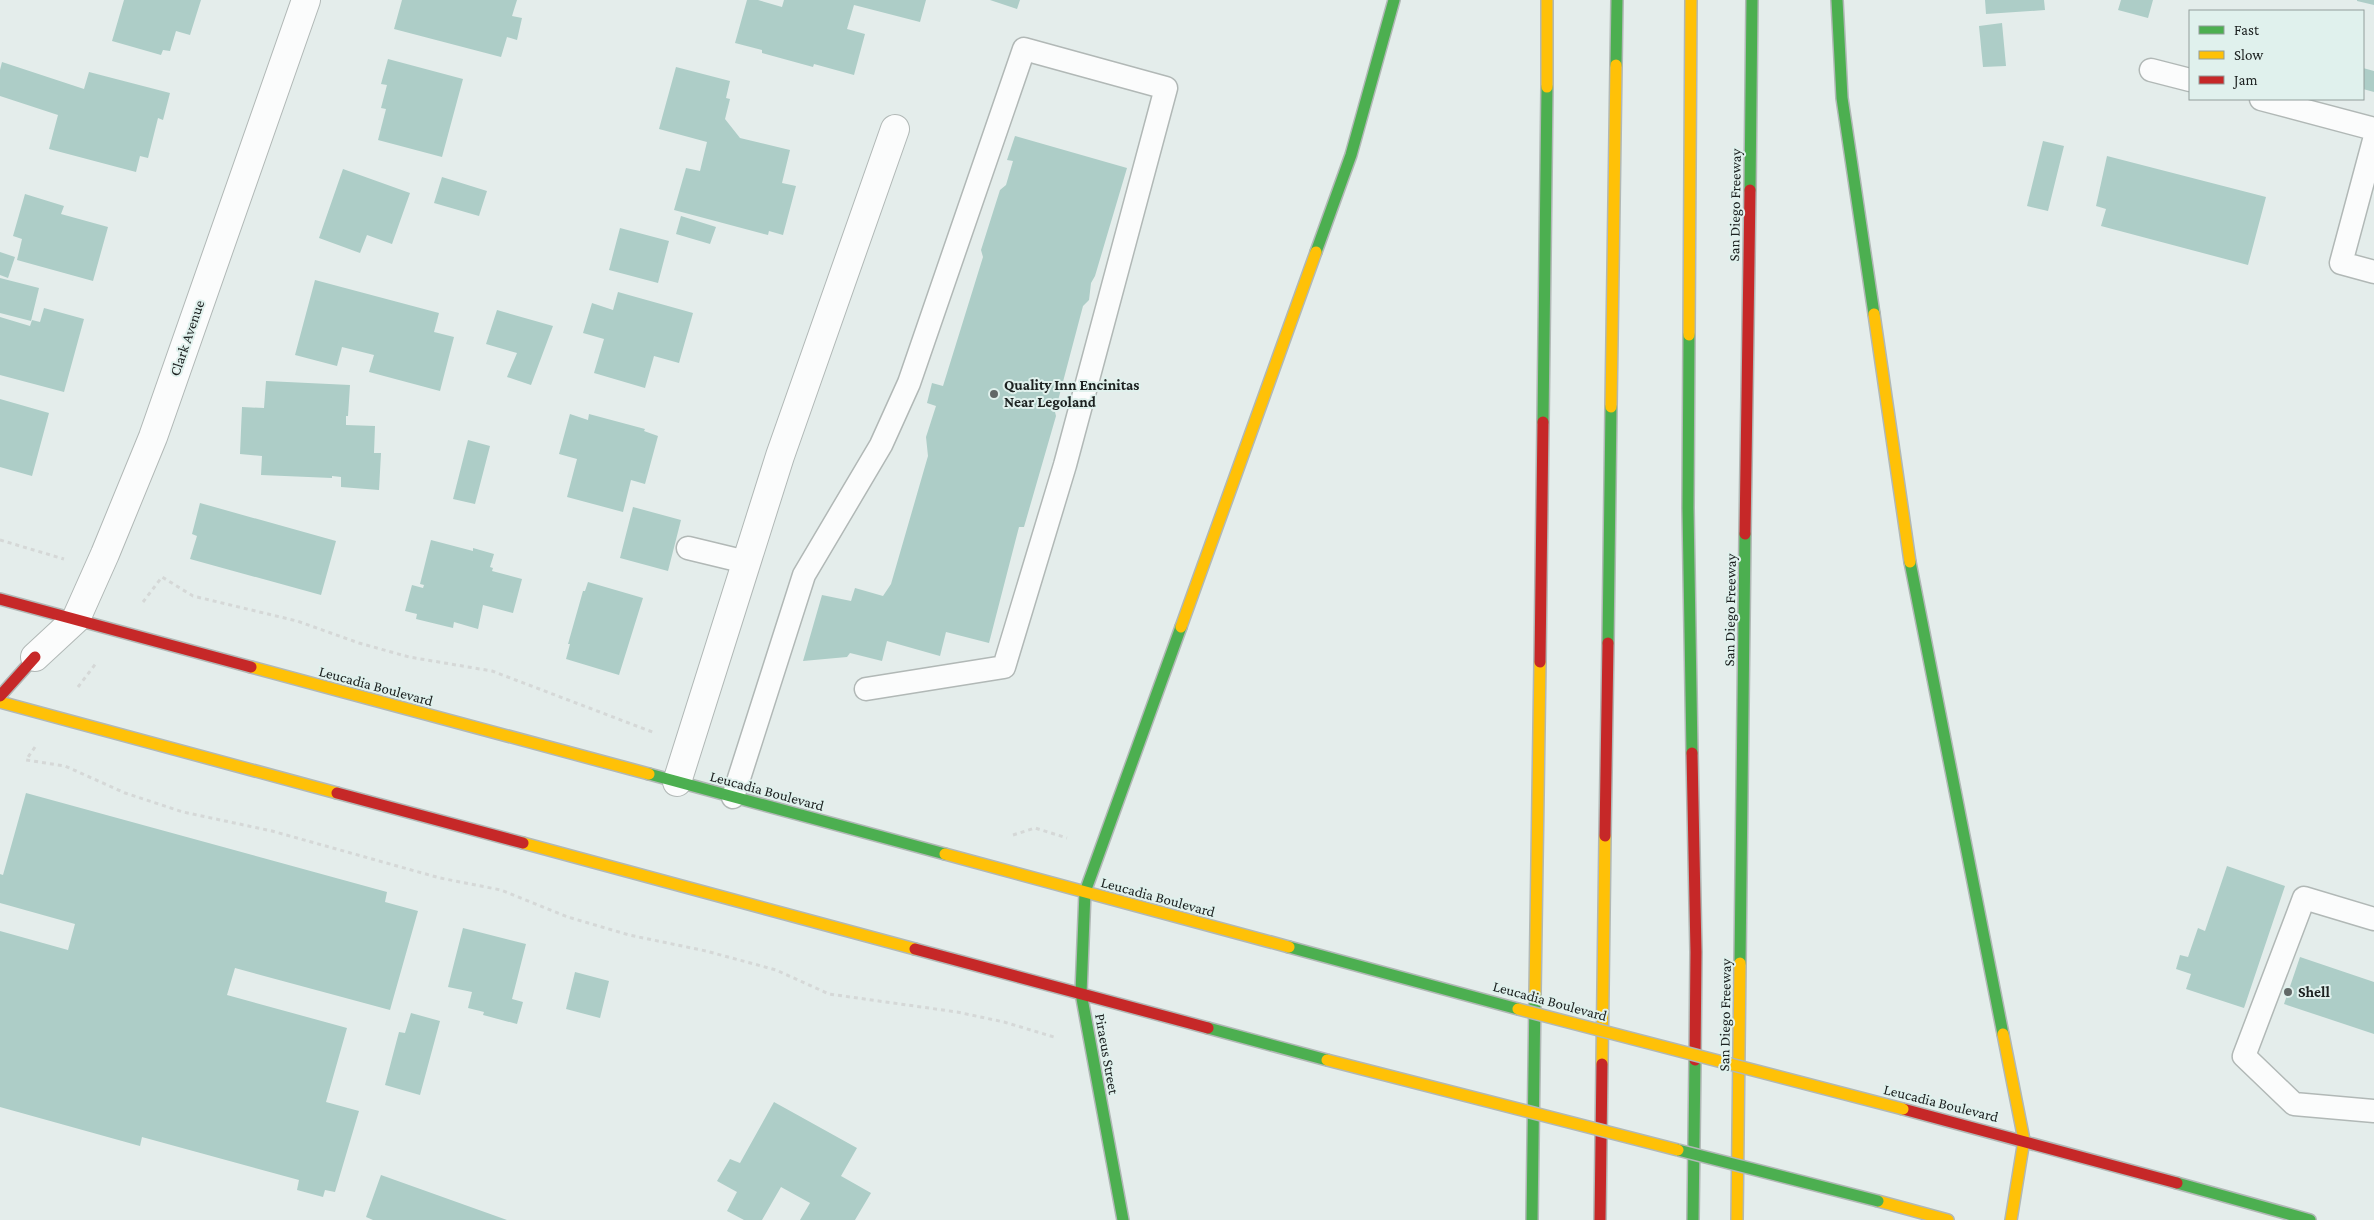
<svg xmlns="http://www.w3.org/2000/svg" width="2374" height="1220" font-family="'Crimson Pro',serif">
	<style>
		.building { fill: #adcdc7 }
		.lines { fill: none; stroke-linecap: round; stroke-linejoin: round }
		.lane-casing { stroke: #b1b8b6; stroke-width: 25 }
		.street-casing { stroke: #b1b8b6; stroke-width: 30 }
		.fast-casing { stroke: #b1b8b6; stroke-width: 14 }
		.slow-casing { stroke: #b1b8b6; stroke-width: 14 }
		.jam-casing { stroke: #b1b8b6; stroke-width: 14 }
		.path { stroke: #d5d8d7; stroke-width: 3; stroke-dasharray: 4 4; stroke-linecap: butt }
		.lane { stroke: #fbfcfc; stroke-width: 22 }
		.street { stroke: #fbfcfc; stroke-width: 28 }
		.fast { stroke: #4caf50; stroke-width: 11 }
		.slow { stroke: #ffc107; stroke-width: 11 }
		.jam { stroke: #c62828; stroke-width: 11 }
		.fast-bridge-casing { stroke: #b1b8b6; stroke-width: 14; stroke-linecap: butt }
		.slow-bridge-casing { stroke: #b1b8b6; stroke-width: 14; stroke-linecap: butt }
		.fast-bridge { stroke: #4caf50; stroke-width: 11 }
		.slow-bridge { stroke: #ffc107; stroke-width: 11 }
		.poi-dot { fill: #626867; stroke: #e0f1ed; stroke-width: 2 }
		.labels { text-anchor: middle; stroke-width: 4; stroke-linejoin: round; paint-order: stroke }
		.street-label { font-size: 15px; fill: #1c2120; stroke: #e0f1ed }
		.poi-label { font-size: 15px; font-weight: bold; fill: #1c2120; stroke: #e0f1ed; text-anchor: start }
	</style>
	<rect width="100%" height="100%" fill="#e4edeb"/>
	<path class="building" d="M124 0H201L190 35 176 31 170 51 163 50 161 55 112 41Z
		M402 0H517L512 16 522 18 517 40 507 37 501 57 394 29Z
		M747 0H758L782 7 784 0H926L920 22 854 5 847 29 865 34 854 75 814 64 813 67 762 53V50L735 43Z
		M990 0H1020L1017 9Z
		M1985 0H2044L2045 10 1986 14Z
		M2121 0H2153L2148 18 2118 10Z
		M2357 0H2374V5L2357 1Z
		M2002 23 2006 66 1983 67 1979 26Z
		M388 59 463 79 442 157 378 140 386 109 381 108 387 85 381 84Z
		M2 62 84 89 89 72 170 93 163 120 158 118 148 158 140 156 136 172 49 149 58 115 0 96V70Z
		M676 67 730 81 726 98 730 99 725 119 740 138 790 150 782 183 796 186 783 235 769 231 768 235 674 210 686 168 700 171 707 142 659 129Z
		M2363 68 2374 71V92L2363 89Z
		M1015 136 1127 168 1095 276 1091 283 1089 300 1083 306 1055 412 1056 416 1024 527H1019L989 643 946 632 940 656 887 641 882 661 850 653 847 657 803 661 822 595 851 601 855 588 883 596 891 584 928 456 926 437 936 406 927 403 932 383 943 386 983 257 981 250 1000 190 1006 185 1013 161 1007 160Z
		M2043 141 2064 146 2048 211 2027 206Z
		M2107 156 2266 197 2248 265 2101 226 2106 209 2096 206Z
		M343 169 410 193 392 244 367 235 360 253 319 238Z
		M442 177 487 191 479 216 434 203Z
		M25 194 64 206 61 214 108 227 93 281 17 260 22 239 13 236Z
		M681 216 716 227 710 244 676 234Z
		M620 228 669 241 658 283 609 270Z
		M0 252 15 257 8 278 0 275Z
		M0 278 39 288 31 321 0 313Z
		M315 280 439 313 434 332 454 337 440 391 369 372 374 355 342 347 337 366 295 355Z
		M618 292 693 313 679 363 654 356 645 388 594 373 604 339 583 333 592 303 613 310Z
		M44 308 84 319 64 392 0 375V317L30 326 32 320 40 322Z
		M497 310 553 326 531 385 507 377 517 353 486 344Z
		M266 381 350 385 348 416H346V425L375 426 374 453H381L379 490 341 487V477L332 476V478L261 475 262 456 240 454 242 407 264 408Z
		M0 399 49 413 32 476 0 467Z
		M570 414 588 420 589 414 645 429 644 431 658 436 645 484 631 480 623 512 567 497 577 459 559 454Z
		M468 440 490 446 475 504 453 499Z
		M200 503 336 541 321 595 190 559 197 536 192 534Z
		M633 507 681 520 668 571 620 558Z
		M431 540 473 551V548L494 554 490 567 493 568 492 571 522 579 513 613 483 605 478 629 454 622 453 628 416 619 417 614 405 611 412 585 423 588 424 585 420 584Z
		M588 582 643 598 619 675 566 659 570 644H568L583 591H585Z
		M26 793 387 892 385 902 418 911 390 1010 235 968 227 995 347 1028 326 1102 359 1111 335 1192 325 1190 323 1197 297 1190 299 1180 142 1137 140 1146 0 1107V931L68 950 75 924 0 903V874L3 875Z
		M2227 866 2285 886 2244 1008 2186 989 2191 974 2176 969 2180 955 2188 957 2198 928 2205 931Z
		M463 928 526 944 512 999 523 1002 517 1024 483 1015 484 1012 468 1008 472 992 448 987Z
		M2300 957 2374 982V1034L2284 1004Z
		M575 972 609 981 600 1018 566 1009Z
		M411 1013 440 1021 420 1095 385 1085 399 1032 405 1033Z
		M774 1102 857 1148 841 1176 871 1193 855 1220H800L810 1203 781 1187 762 1220H744L727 1211 737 1192 717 1181 730 1159 740 1163Z
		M381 1175 507 1220H373L366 1217Z"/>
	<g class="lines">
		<g class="lane-casing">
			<path id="lane" d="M2151 70 2190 80
				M2261 99 2374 129
				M2374 140 2341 263 2374 272
				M688 548 746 562
				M733 797 804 575 881 445 909 383 1024 49 1166 88 1065 465 1004 667 866 689
				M2374 919 2304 898 2244 1056 2294 1104 2374 1111"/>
		</g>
		<g class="street-casing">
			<path id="street" d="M35 657 76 619 105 554 153 437 306 0
				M677 782 780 456 895 129"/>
		</g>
		<g class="fast-casing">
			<path id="fast" d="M1837 0 1842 98 1874 314
				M1616 65 1617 0
				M1750 190 1752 0
				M1316 252 1351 155 1394 0
				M1689 335 1688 508 1692 753
				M1543 422 1547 87
				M1910 562 2003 1034
				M1608 643 1611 407
				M649 774 945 854
				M1085 892 1081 993 1123 1220
				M1085 892 1181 627
				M1289 947 1518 1009
				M1740 963 1745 534
				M1208 1028 1327 1060
				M2177 1183 2310 1220
				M1532 1220 1535 994
				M1693 1220 1695 1060"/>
		</g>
		<g class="slow-casing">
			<path id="slow" d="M1547 0V87
				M1874 314 1910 562
				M1689 335 1691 0
				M1611 407 1616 65
				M1181 627 1316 252
				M251 667 649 774
				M0 702 337 793
				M523 843 915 949
				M945 854 1289 947
				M1535 994 1540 662
				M2003 1034 2024 1140 2011 1220
				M1602 1064 1605 836
				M1878 1201 1948 1220
				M1737 1220 1740 963"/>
		</g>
		<g class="jam-casing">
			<path id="jam" d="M1745 534 1750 190
				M0 599 251 667
				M1540 662 1543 422
				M0 696 35 657
				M1692 753 1696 952 1695 1060
				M337 793 523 843
				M1605 836 1608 643
				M915 949 1208 1028
				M1903 1109 2177 1183
				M1600 1220 1602 1064"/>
		</g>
		<path class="path" d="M0 540 64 559
			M143 602 162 577 193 596 297 621 359 643 409 657 492 671 655 733
			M78 687 97 662
			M35 747 26 760 65 766 125 793 183 812 272 831 440 878 501 890 568 917 629 935 706 951 776 970 829 994 957 1012 1004 1022 1054 1037
			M1013 835 1035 828 1067 838"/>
		<use href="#lane" class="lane"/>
		<use href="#street" class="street"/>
		<use href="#fast" class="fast"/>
		<use href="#slow" class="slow"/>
		<use href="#jam" class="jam"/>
		<g class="fast-bridge-casing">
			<path id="fast-bridge" d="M1678 1150 1878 1201"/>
		</g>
		<g class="slow-bridge-casing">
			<path id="slow-bridge" d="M1518 1009 1903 1109
				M1327 1060 1678 1150"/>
		</g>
		<use href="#fast-bridge" class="fast-bridge"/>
		<use href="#slow-bridge" class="slow-bridge"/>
	</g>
	<g class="poi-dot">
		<circle cx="994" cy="394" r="5"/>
		<circle cx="2288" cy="992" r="5"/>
	</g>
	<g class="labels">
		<g class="street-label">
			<text transform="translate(1735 205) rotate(-89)" y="5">San Diego Freeway</text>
			<text transform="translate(187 338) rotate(-71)" y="5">Clark Avenue</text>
			<text transform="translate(1730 610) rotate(-89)" y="5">San Diego Freeway</text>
			<text transform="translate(376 686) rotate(15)" y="5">Leucadia Boulevard</text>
			<text transform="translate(767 791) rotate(15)" y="5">Leucadia Boulevard</text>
			<text transform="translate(1158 897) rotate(15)" y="5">Leucadia Boulevard</text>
			<text transform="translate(1550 1001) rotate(15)" y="5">Leucadia Boulevard</text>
			<text transform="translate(1725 1015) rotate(-89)" y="5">San Diego Freeway</text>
			<text transform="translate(1107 1054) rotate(80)" y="5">Piraeus Street</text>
			<text transform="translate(1941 1103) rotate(14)" y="5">Leucadia Boulevard</text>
		</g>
		<g class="poi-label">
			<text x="1004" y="390">Quality Inn Encinitas<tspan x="1004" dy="17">Near Legoland</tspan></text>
			<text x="2298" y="997">Shell</text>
		</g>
	</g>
	<rect x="2189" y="10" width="175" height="90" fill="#e0f1ed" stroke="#929e9b"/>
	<rect x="2199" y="26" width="25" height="8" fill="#4caf50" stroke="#929e9b"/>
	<text x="2234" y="35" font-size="15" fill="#1c2120">Fast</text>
	<rect x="2199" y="51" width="25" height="8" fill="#ffc107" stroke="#929e9b"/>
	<text x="2234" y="60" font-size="15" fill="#1c2120">Slow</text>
	<rect x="2199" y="76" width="25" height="8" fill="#c62828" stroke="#929e9b"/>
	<text x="2234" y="85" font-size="15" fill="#1c2120">Jam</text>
</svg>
